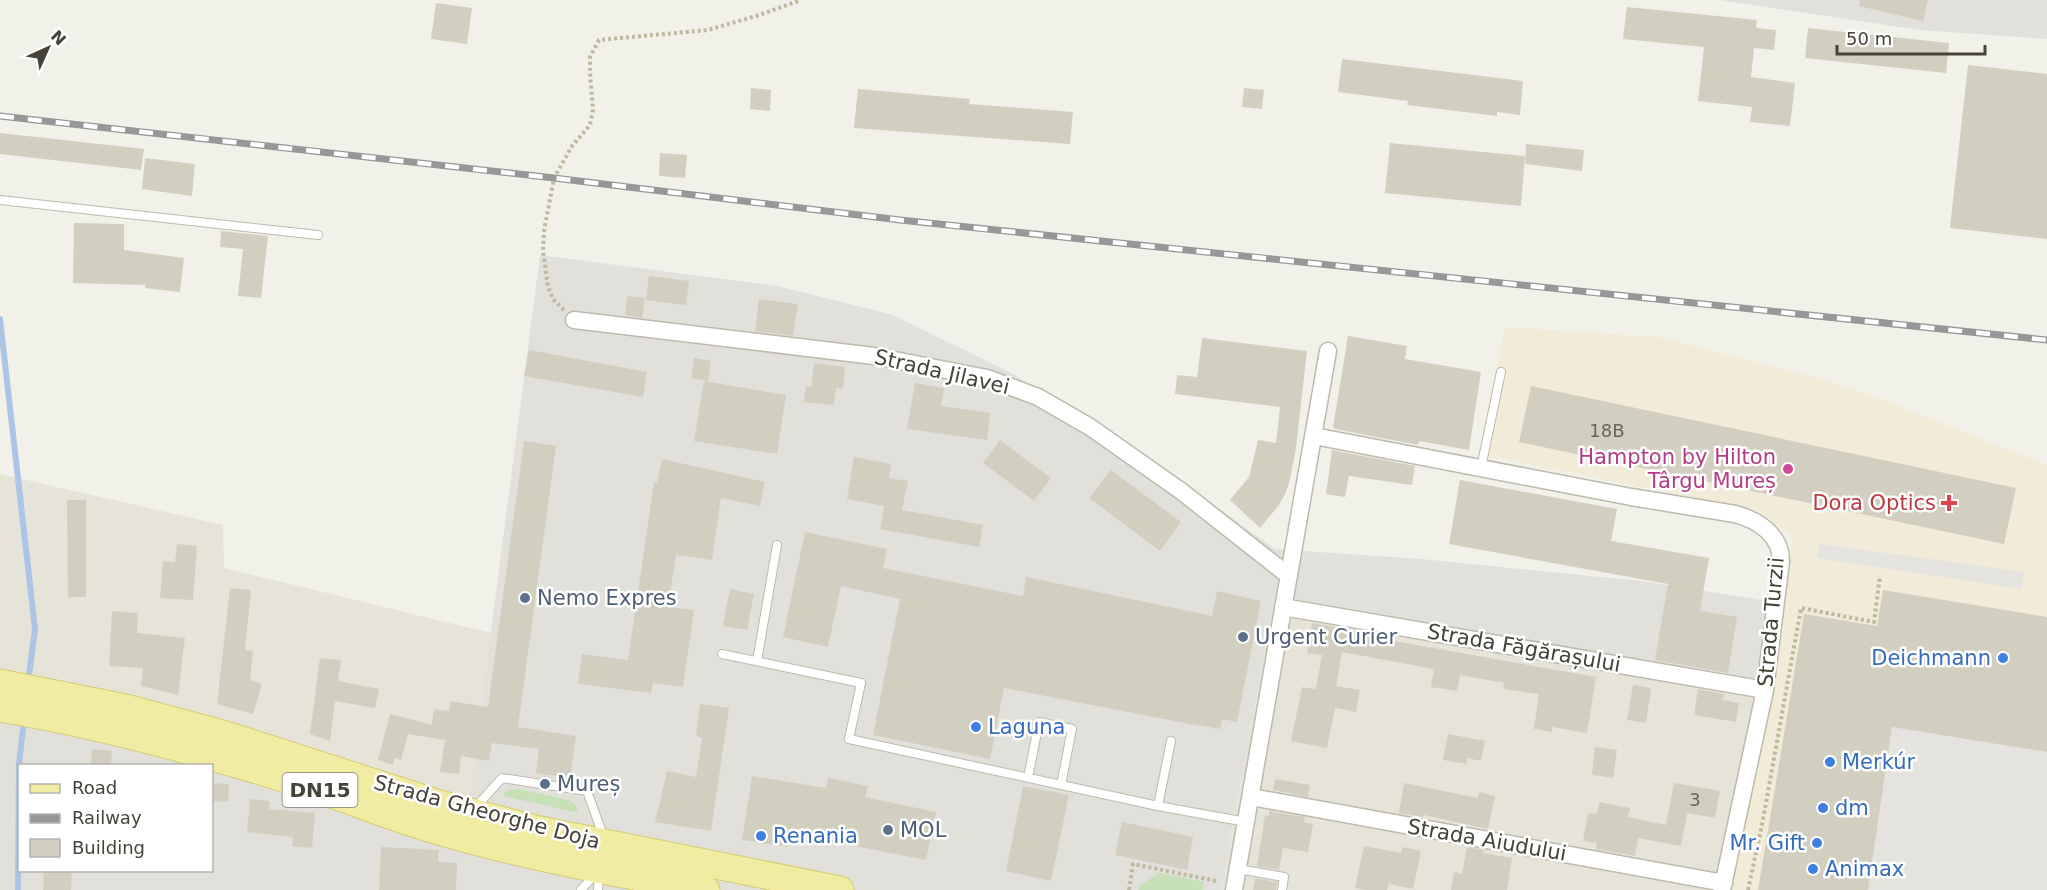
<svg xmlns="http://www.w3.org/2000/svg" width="2047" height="890" font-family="'DejaVu Sans',sans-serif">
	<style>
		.residential { fill: #e6e4d8 }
		.commercial { fill: #f1ebd7 }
		.industrial { fill: #e2e0da }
		.green { fill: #c6e1b7 }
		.parking { fill: #e4e3e0 }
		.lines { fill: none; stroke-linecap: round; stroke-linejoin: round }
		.stream { stroke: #adc4e7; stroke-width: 6 }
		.building { fill: #d2cfc0 }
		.service-casing { stroke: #bdbaac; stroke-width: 10 }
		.minor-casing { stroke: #bdbaac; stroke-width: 19 }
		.primary-casing { stroke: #d5cb74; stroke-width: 29 }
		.path { stroke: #bdb89f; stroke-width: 4; stroke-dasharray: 3 3; stroke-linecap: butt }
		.service { stroke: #fff; stroke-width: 8 }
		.minor { stroke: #fff; stroke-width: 16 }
		.primary { stroke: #f2eba2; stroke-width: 27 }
		.rail-casing { stroke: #979797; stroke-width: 7 }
		.rail { stroke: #fff; stroke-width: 4.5; stroke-dasharray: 14; stroke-linecap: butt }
		.hotel-dot { fill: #d1479c; stroke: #fff; stroke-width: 2 }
		.health-dot { fill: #e0444e; stroke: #fff; stroke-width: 2 }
		.service-dot { fill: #5c6f8a; stroke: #fff; stroke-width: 2 }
		.shop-dot { fill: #3f7fe0; stroke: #fff; stroke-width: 2 }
		.labels { text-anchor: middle; stroke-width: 5; stroke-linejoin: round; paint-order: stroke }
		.number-label { font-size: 18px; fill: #68655a }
		.shield { fill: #fff; stroke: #7d7b74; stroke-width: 1.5 }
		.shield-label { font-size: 20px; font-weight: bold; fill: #454238 }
		.street-label { font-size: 21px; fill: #454238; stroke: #fff }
		.hotel-label { font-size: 21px; fill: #b23c85; stroke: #fff; text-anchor: end }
		.health-label { font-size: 21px; fill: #be3a42; stroke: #fff; text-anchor: end }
		.service-label { font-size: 21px; fill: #4e5e75; stroke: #fff; text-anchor: start }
		.shop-label { font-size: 21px; fill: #366cbe; stroke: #fff; text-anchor: start }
	</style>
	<rect width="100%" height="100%" fill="#f2f1e9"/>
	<path class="residential" d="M0 474 223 525 224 568 491 633 462 854 212 771V766L190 765 138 751 0 721Z
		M1273 597 1768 685 1733 890H1221Z"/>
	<path class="commercial" d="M1505 327 1660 337 1850 387 2047 465V890H1733L1793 537 1758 511 1479 454Z"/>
	<path class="industrial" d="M1719 0H2047V39L1919 30Z
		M540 255 778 286 893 315 1011 373 1080 413 1140 452 1275 549 1422 559 1641 581 1781 603 1768 685 1274 597 1221 890H0V721L138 751 190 765 20 766V870H212V771L462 853Z"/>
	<path class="green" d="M511 789H519L569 800 575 804 579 813 504 796V793Z
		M1159 873 1204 882 1203 890H1138L1139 886Z"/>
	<path class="parking" d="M1820 544 2024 572 2022 589 1817 558Z
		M1892 727 2047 752V890H1868Z"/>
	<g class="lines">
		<path class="stream" d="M0 319 35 629 28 683
			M18 890 19 764 24 720"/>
	</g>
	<path class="building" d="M1860 0H1928L1923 21 1859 6Z
		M436 3 472 8 467 44 431 39Z
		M1627 7 1757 20 1756 28 1776 30 1774 50 1754 48 1751 77 1795 83 1790 126 1750 122 1752 107 1698 101 1704 47 1623 39Z
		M1808 28 1949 43 1946 73 1805 58Z
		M1342 59 1523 81 1520 115 1497 112V116L1407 105 1408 101 1338 92Z
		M1968 65 2047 74V239L1950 228Z
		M751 88 771 90 770 111 750 109Z
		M1244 88 1264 90 1262 109 1242 107Z
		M858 89 970 99 969 104 1073 112 1070 144 854 128Z
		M0 133 144 149 141 170 0 154Z
		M1390 143 1525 156 1521 206 1385 193Z
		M1526 144 1584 150 1582 171 1525 164Z
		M660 153 687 155 685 178 659 176Z
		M145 158 195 164 192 196 142 189Z
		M74 223 124 224V250L184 258 180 292 145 288 146 285 73 283Z
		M221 231 268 236 261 298 238 296 243 249 220 247Z
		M649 276 689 281 686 305 646 300Z
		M627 296 645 298 642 318 625 315Z
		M759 299 798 304 793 336 755 331Z
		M1348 336 1407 346 1405 359 1481 372 1469 450 1419 441 1418 445 1335 429 1333 427Z
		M1202 338 1307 351 1296 448 1290 479 1286 492 1279 505 1260 528 1230 500 1249 477 1258 440 1276 443 1280 407 1175 394 1177 375 1197 377Z
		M529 350 647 372 643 397 524 376Z
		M694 358 711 361 708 381 691 378Z
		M814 363 845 367 843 389 836 388 834 405 804 402 806 386 811 387Z
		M704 381 786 395 777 454 694 441Z
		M915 383 944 388 941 406 990 413 987 440 907 429Z
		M1531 386 2016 488 2004 544 1519 442Z
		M1000 440 1051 478 1034 501 983 463Z
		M524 441 556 446 518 727 576 736 570 778 536 773 539 749 492 743 489 761 461 756 459 774 440 772 445 740 408 734 401 760 395 758 393 765 378 760 390 714 432 725 434 709 449 711 450 701 488 707Z
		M1332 450 1415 466 1412 485 1349 476 1345 497 1326 494Z
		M854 457 891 464 889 478 908 481 902 510 983 525 979 547 880 529 884 506 847 499Z
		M662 459 765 482 760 506 721 498 712 560 676 555 668 607 694 610 683 687 653 683 651 693 578 684 582 654 628 660 654 482 657 483Z
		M1111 470 1181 522 1160 551 1089 498Z
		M1460 480 1617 509 1611 541 1709 558 1700 611 1737 617 1728 673 1655 660 1668 584 1449 544Z
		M67 500H86V597H68Z
		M805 532 887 549 883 568 1023 596 1026 577 1212 616 1217 591 1261 601 1237 722 1222 719 1220 729 1200 725V726L1004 688 990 759 873 735 900 599 841 586 828 647 783 637Z
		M177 544 197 546 193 600 160 598 163 561 175 562Z
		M230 588 251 590 245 650 253 651 250 680 262 684 253 714 217 704Z
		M730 589 754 594 747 630 723 626Z
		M1883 590 2047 617V752L1892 727 1868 890H1758L1804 614 1877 626Z
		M112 611 138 613 137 633 185 638 178 695 141 686 143 668 109 666Z
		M1312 623 1377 634V638L1596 677 1587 733 1552 727V732L1534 729 1539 694 1503 689 1504 683 1460 675 1457 691 1431 687 1434 669 1342 652 1336 686 1360 690 1356 712 1335 708 1327 748 1291 741 1302 687 1316 689 1322 655 1307 653Z
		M320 658 341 660 338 681 379 689 375 708 335 701 330 741 310 734Z
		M1633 685 1651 688 1646 723 1627 720Z
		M1698 689 1724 694 1723 700 1739 703 1736 722 1694 715Z
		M700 704 729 708 711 831 655 822 667 771 696 777 702 738 696 736Z
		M1448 734 1485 741 1481 761 1467 758V764L1443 760Z
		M1595 747 1617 750 1613 778 1592 775Z
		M92 749 112 751 111 765H91Z
		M752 776 826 788 828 778 868 786 865 797 936 812 926 860 855 846 856 842 791 828 788 847 742 840Z
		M1275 779 1310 785 1308 797 1273 790Z
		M212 783 229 784 228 802 212 801Z
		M1404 783 1478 798 1479 792 1495 796 1488 829 1424 815 1423 817 1399 813Z
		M1674 783 1720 791 1715 818 1687 813 1681 846 1638 838 1635 856 1596 849 1597 843 1583 841 1588 813 1597 814 1599 802 1630 808 1628 817 1666 825Z
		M1023 786 1069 795 1051 881 1006 871Z
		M250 799 270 801 269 809 315 813 312 848 292 846 293 837 247 832Z
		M1269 811 1305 817 1304 822 1313 824 1308 852 1283 848 1279 870 1257 866 1265 815 1269 816Z
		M1122 822 1193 837 1187 870 1115 855Z
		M1364 846 1401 853 1403 847 1421 851 1413 889 1389 884 1387 890H1366L1355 888Z
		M381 847 439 850 438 862 457 863 456 890H379Z
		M1467 847 1484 850 1483 853 1512 858 1507 890H1451L1454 872 1462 874Z
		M44 870H72L71 890H43Z
		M1255 878 1277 882 1276 890H1253Z"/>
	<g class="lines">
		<g class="service-casing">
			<path id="service" d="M0 200 318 235
				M1481 468 1501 372
				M722 654 861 683 849 739 1158 806 1246 822
				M757 661 777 545
				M1028 778 1039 722 1072 729 1061 785
				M1158 806 1171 741
				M475 808 502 778 587 791 604 838
				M1238 869 1284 877 1282 890
				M581 890 597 872
				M598 890 599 874"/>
		</g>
		<g class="minor-casing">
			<path id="minor" d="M574 320 874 356 987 378 1038 397 1090 427 1181 491 1289 576
				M1314 436 1631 497 1735 514C1758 520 1781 535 1781 561L1765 690 1722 890
				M1283 607 1765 690
				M1251 797 1724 883
				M1234 890 1328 351"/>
		</g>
		<g class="primary-casing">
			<path id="primary" d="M0 683 126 708 223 734 440 804 535 829 840 890
				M0 708C101 725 201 752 299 783 343 797 387 816 432 829 522 856 614 872 706 890"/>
		</g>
		<path class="path" d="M564 310 553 299 548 287 543 250 544 231 554 178 572 146 590 125 593 110 590 73V57L599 40 708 30 756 16 801 0
			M1129 890 1133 864 1216 881
			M1748 890 1762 825 1801 608 1874 622 1880 576"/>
		<use href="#service" class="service"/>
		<use href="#minor" class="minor"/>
		<use href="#primary" class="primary"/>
		<g class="rail-casing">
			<path id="rail" d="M0 116 554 178 900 220 2047 340"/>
		</g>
		<use href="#rail" class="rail"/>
	</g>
	<circle class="hotel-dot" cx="1788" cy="469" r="6"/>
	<path class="health-dot" d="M1946 494h6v6h6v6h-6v6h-6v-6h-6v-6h6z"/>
	<g class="service-dot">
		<circle cx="525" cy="598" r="6"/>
		<circle cx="1243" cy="637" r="6"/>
		<circle cx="545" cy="784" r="6"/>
		<circle cx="888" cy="830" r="6"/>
	</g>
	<g class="shop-dot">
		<circle cx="2003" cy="658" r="6"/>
		<circle cx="976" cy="727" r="6"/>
		<circle cx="1830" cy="762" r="6"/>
		<circle cx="1823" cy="808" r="6"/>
		<circle cx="761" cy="836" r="6"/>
		<circle cx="1817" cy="843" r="6"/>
		<circle cx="1813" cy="869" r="6"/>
	</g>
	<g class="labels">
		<g class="number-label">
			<text x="1607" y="437">18B</text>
			<text x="1695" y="806">3</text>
		</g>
		<rect class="shield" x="282.5" y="773" width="75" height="34" rx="4.5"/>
		<g class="shield-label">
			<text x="320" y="797">DN15</text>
		</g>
		<g class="street-label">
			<text transform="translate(942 372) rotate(13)" y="7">Strada Jilavei</text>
			<text transform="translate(1771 622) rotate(-85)" y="7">Strada Turzii</text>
			<text transform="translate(1524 648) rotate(10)" y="7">Strada Făgărașului</text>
			<text transform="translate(487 812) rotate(15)" y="7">Strada Gheorghe Doja</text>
			<text transform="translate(1487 840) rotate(10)" y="7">Strada Aiudului</text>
		</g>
		<g class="hotel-label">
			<text x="1776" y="464">Hampton by Hilton<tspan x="1776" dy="24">Târgu Mureș</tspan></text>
		</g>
		<g class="health-label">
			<text x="1936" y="510">Dora Optics</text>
		</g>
		<g class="service-label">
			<text x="537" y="605">Nemo Expres</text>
			<text x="1255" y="644">Urgent Curier</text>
			<text x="557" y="791">Mureș</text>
			<text x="900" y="837">MOL</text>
		</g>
		<g class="shop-label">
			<text x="1991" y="665" text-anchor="end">Deichmann</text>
			<text x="988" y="734">Laguna</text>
			<text x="1842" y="769">Merkúr</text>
			<text x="1835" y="815">dm</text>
			<text x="773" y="843">Renania</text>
			<text x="1805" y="850" text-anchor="end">Mr. Gift</text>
			<text x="1825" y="876">Animax</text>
		</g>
	</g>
	<rect x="18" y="764" width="195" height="108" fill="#ffffff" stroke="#b5b3af" stroke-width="1.5"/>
	<rect x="30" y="784" width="30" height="9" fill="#f2eba2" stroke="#b5b3af" stroke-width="1.5"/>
	<text x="72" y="794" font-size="18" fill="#454238">Road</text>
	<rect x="30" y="814" width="30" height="9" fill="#979797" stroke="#b5b3af" stroke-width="1.5"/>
	<text x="72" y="824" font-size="18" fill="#454238">Railway</text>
	<rect x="30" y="839" width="30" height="18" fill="#d2cfc0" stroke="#b5b3af" stroke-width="1.5"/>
	<text x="72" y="854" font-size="18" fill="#454238">Building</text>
	<g transform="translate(48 48) rotate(45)" stroke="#ffffff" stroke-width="4.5" paint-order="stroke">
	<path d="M0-4.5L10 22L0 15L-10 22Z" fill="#454238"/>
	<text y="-9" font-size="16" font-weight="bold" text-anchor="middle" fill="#454238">N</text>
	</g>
	<path d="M1837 45v9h148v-9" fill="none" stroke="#454238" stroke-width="3"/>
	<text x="1846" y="45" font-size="18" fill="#454238" stroke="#ffffff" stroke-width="4.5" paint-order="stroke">50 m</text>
</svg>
